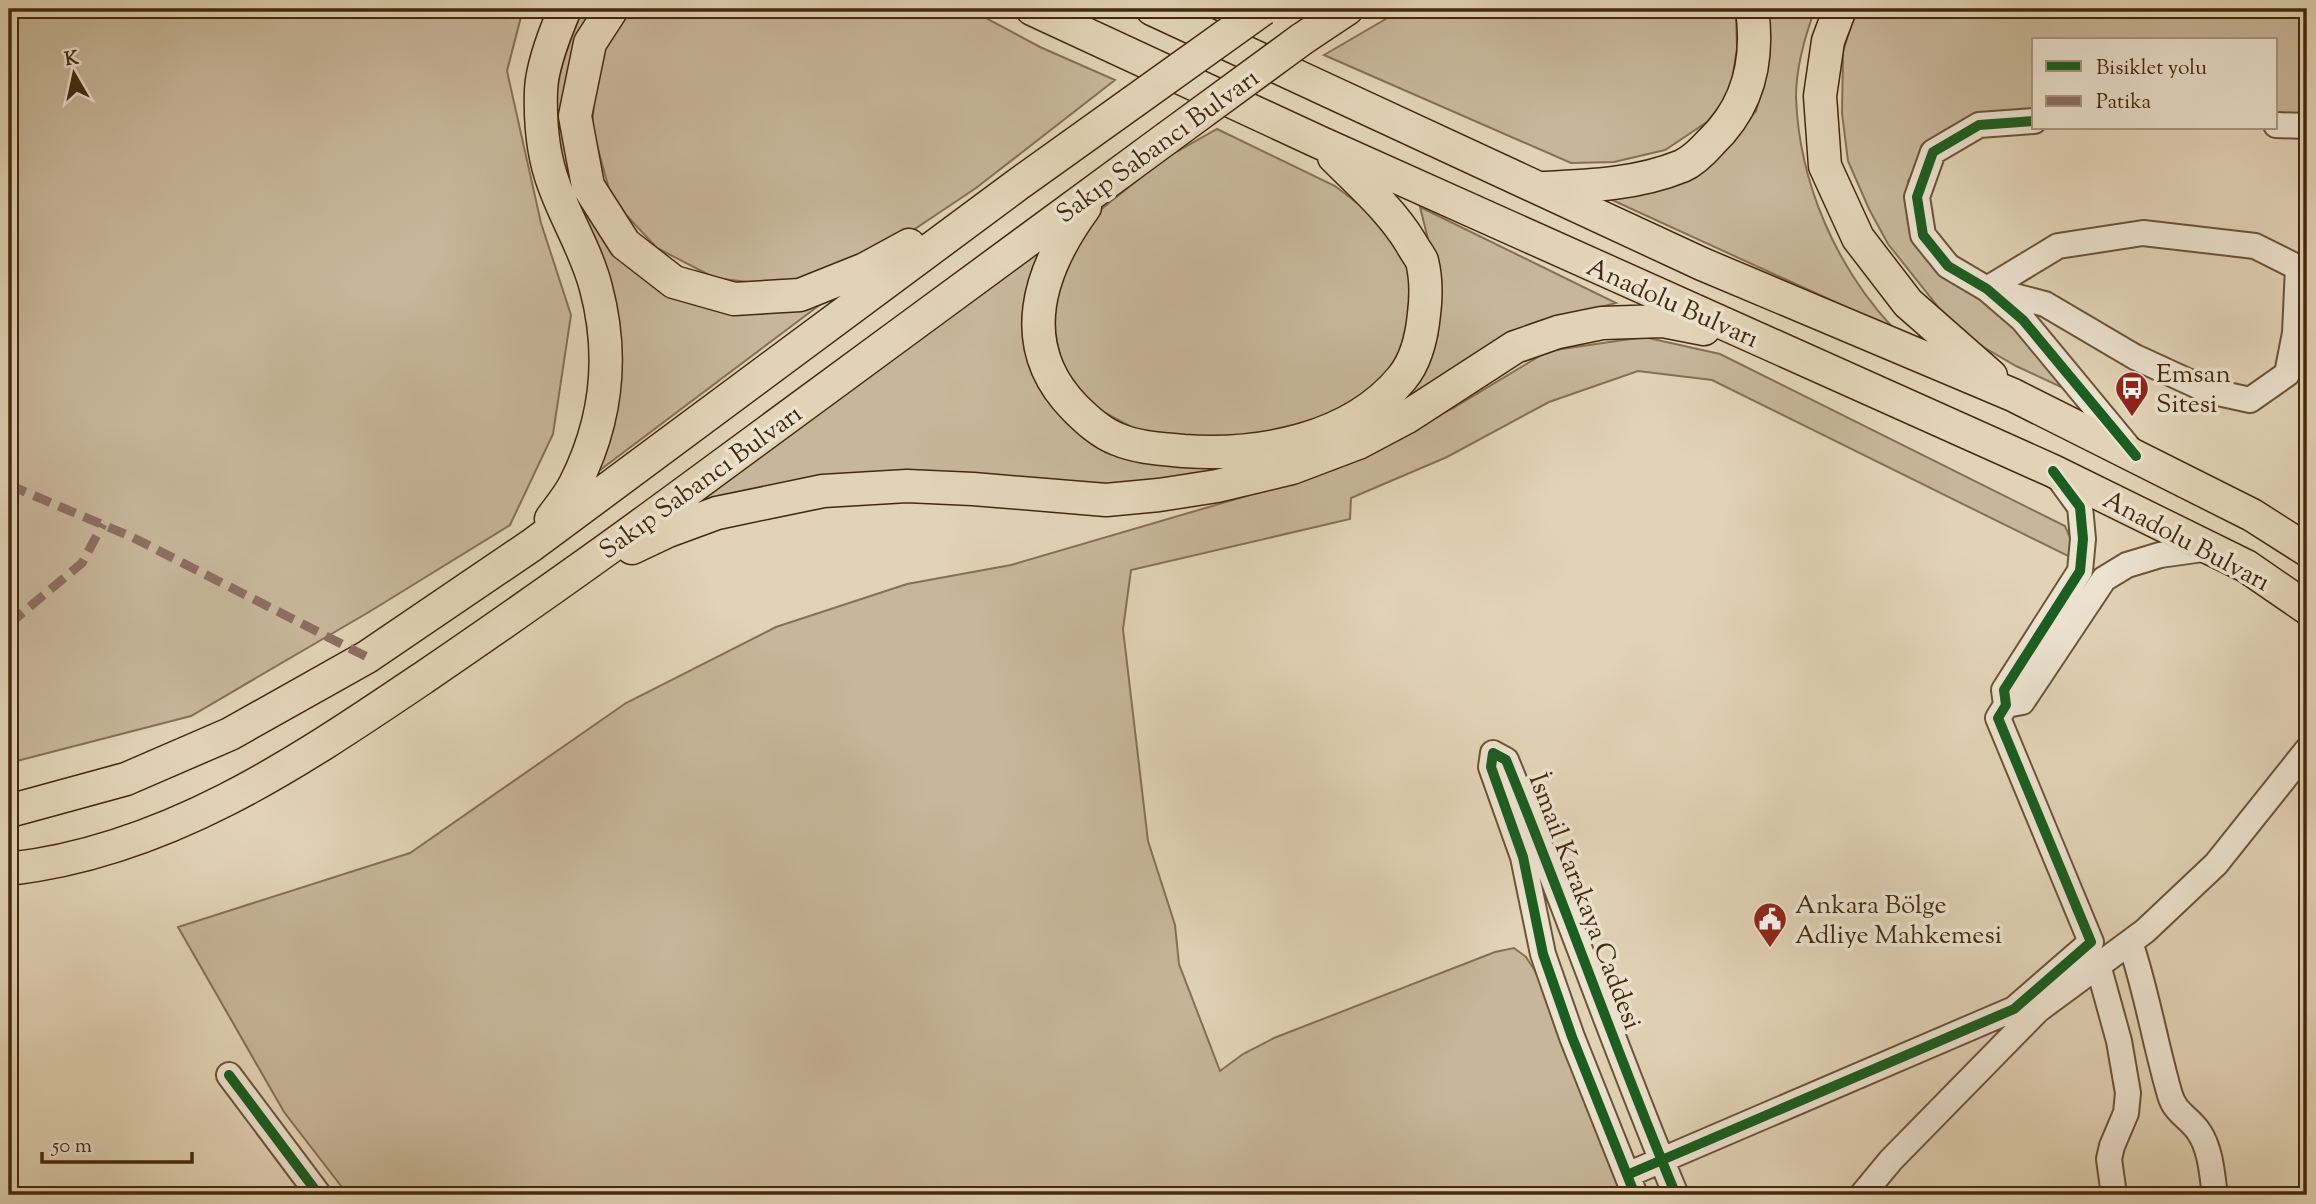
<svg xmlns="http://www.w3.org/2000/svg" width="2316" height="1204" font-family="'Sorts Mill Goudy',serif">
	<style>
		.green { fill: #c7b699; stroke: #867052; stroke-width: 2 }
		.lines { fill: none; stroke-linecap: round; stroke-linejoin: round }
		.minor-casing { stroke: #6c5436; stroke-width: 28 }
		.major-casing { stroke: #442a0b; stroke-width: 35 }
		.minor { stroke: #ece2d0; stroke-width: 24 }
		.major { stroke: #e2d3b6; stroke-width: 32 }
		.major-bridge-casing { stroke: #442a0b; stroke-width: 35; stroke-linecap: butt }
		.major-bridge { stroke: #e2d3b6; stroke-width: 32 }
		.quiet { stroke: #8d6e63; stroke-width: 9; stroke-dasharray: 18 9; stroke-linecap: butt }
		.cycleway-casing { stroke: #ece2d0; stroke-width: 15 }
		.cycleway { stroke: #1b5e20; stroke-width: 10 }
		.labels { text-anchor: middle; stroke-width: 7; stroke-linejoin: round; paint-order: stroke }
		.street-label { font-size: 26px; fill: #442a0b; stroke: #ece2d0 }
		.poi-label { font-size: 26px; fill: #442a0b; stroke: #ece2d0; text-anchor: start }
	</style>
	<rect width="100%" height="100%" fill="#e2d3b6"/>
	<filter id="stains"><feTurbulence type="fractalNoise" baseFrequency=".00286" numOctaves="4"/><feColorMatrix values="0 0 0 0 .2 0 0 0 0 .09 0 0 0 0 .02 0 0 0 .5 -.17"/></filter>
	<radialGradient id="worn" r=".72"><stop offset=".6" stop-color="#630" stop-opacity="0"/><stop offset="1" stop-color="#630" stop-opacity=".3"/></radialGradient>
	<path class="green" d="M9 9H523L507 71 541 223 571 315 553 434 510 525 369 612 191 716 9 763Z
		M579 9H599L579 168 687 295 825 301 592 476 610 420 559 170 554 81Z
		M629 9H969L1040 47 1115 80 976 188 873 257 795 288 715 278 657 248 612 200 592 127 598 57Z
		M1403 9H1734L1736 15 1737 48 1730 93 1707 122 1665 150 1614 162 1571 163 1324 55Z
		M1760 9H1815C1805 36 1796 68 1796 97 1799 183 1836 267 1894 329L1612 200 1673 184 1729 142 1756 111 1767 72 1764 32Z
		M1856 9H2307V114H2276V40H2034V117L1930 147 1908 181 1907 218 1926 256 2036 345 2061 387 2016 366 1973 341 1939 308 1888 244 1869 209 1848 161 1842 113 1843 52Z
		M1217 129 1335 186 1396 233 1419 296 1405 347 1376 389 1329 419 1270 436 1150 437 1094 407 1063 370 1053 323 1058 274 1099 211 1164 159Z
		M1420 207 1616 303 1533 325 1484 350 1336 440 1174 484 776 486 683 506 1048 237 1027 305 1082 428 1247 464 1413 382 1438 335 1436 271Z
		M1644 337 1720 354 2065 526 2072 542V558L1712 380 1638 371 1549 402 1447 457 1351 498 1350 519 1131 570 1123 629 1148 841 1175 925 1179 964 1220 1071 1243 1054 1274 1038 1495 952 1514 948 1526 957 1537 974 1622 1195H348L284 1112 178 927 410 853 626 703 776 627 907 584 1011 565 1318 475 1453 408 1548 351Z"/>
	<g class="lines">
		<g class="minor-casing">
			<path id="minor" d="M2034 121 1979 125 1933 152 1917 197 1923 235 1948 266 1987 289 2023 320 2133 453
				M2276 125 2307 126
				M1987 289 2058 246 2143 233 2255 246 2307 272
				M1995 291 2045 304 2135 357 2209 391 2250 400 2287 374 2295 333 2298 267
				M2006 705 2022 702 2104 579 2127 565 2160 555 2210 548
				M2130 942C2147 992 2155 1044 2170 1095 2175 1113 2190 1118 2199 1132 2211 1150 2212 1175 2215 1195
				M2098 965 2119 1041 2128 1093 2126 1113 2112 1146 2109 1159 2114 1195
				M229 1075 319 1195
				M1627 1175 2014 1009 2091 942 1998 718 2006 705 2004 690 2080 571 2083 539 2080 507 2056 474
				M1635 1195 1572 1037 1543 954 1523 857 1491 767 1493 753 1506 760C1565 904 1616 1052 1676 1195
				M1862 1195 1891 1160 2038 1010 2145 931 2216 864 2307 750"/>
		</g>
		<g class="major-casing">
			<path id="major" d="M612 9 590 43 575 116 588 186 625 244 674 282 734 299 800 295 865 269 909 245
				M1032 9 1321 143 2053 471 2246 566 2307 608
				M1152 9 1702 264 2013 395 2252 515 2307 550
				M1840 9 1828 41 1820 96 1825 166 1858 238 1908 303 1991 376
				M1302 39 1347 9
				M1544 188C1590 186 1638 184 1682 166 1693 161 1703 151 1711 142 1749 106 1759 59 1752 9
				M1085 207C1039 270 1013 345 1075 408 1087 420 1101 433 1117 439 1138 448 1162 449 1184 451 1260 456 1351 440 1402 378 1416 361 1422 335 1424 314 1426 298 1426 277 1422 261 1419 255 1414 249 1411 243 1391 210 1361 184 1334 157
				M551 519C559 508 569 496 575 484 607 421 614 356 596 288 587 252 566 219 554 185 543 156 540 120 541 90 542 67 556 30 565 9
				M632 548 668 531 717 513 823 491 907 486 973 489 1106 500 1159 495 1217 486 1292 468 1358 443 1407 417 1515 347 1558 332 1602 323 1663 321 1704 329
				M9 811 126 779 230 734 367 657 532 545 1017 185 1133 102
				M9 869C168 851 297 763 426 676 502 624 578 571 653 516 825 391 995 263 1167 138"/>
		</g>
		<use href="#minor" class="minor"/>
		<use href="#major" class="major"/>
		<g class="major-bridge-casing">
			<path id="major-bridge" d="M1133 102 1263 9
				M1167 138 1302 39"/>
		</g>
		<use href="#major-bridge" class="major-bridge"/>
		<path class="quiet" d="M9 485 132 537 367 657
			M9 624 82 563 103 524"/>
		<g class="cycleway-casing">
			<path id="cycleway" d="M2034 121 1979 125 1933 152 1917 197 1923 235 1948 266 1987 289 2023 320 2136 456
				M229 1075 319 1195
				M1627 1175 2014 1009 2091 942 1998 718 2006 705 2004 690 2080 571 2083 539 2080 507 2053 471
				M1635 1195 1572 1037 1543 954 1523 857 1491 767 1493 753 1506 760C1565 904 1616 1052 1676 1195"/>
		</g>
		<use href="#cycleway" class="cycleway"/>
	</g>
	<defs>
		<g id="bus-pin" transform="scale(1.75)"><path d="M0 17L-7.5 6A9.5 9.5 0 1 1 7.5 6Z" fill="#8f2418" stroke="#ece2d0"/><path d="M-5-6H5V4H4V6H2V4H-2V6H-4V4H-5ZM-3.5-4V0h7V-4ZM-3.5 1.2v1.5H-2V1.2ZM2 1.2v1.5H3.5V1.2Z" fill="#fff"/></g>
		<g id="civic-pin" transform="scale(1.75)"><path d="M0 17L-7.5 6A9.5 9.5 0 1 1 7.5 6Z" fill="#8f2418" stroke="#ece2d0"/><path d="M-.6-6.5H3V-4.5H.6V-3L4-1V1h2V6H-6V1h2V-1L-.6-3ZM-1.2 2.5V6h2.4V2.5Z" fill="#fff"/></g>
	</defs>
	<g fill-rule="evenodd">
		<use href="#bus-pin" x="2132" y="388"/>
		<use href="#civic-pin" x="1770" y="919"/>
	</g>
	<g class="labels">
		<g class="street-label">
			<text transform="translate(1157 145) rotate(-36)" y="9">Sakıp Sabancı Bulvarı</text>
			<text transform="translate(1673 302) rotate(24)" y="9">Anadolu Bulvarı</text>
			<text transform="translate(700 481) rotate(-36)" y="9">Sakıp Sabancı Bulvarı</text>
			<text transform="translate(2187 540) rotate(28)" y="9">Anadolu Bulvarı</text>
			<text transform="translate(1586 901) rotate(69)" y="9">İsmail Karakaya Caddesi</text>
		</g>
		<g class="poi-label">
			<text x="2156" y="382">Emsan<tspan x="2156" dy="30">Sitesi</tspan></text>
			<text x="1795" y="913">Ankara Bölge<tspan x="1795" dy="30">Adliye Mahkemesi</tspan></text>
		</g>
	</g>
	<rect width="2316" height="1204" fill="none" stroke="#e2d3b6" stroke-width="35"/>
	<rect x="10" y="10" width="2295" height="1183" fill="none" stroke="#442a0b" stroke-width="3.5"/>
	<rect x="18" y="18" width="2281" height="1169" fill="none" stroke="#442a0b" stroke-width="2"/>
	<rect x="2032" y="38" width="245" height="91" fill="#ece2d0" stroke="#a99881" stroke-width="2"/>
	<rect x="2046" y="61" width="35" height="10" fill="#1b5e20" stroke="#a99881" stroke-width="2"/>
	<text x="2096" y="74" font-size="21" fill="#442a0b">Bisiklet yolu</text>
	<rect x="2046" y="96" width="35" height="10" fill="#8d6e63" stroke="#a99881" stroke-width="2"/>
	<text x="2096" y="108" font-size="21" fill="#442a0b">Patika</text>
	<g transform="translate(74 74) rotate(351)" stroke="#ece2d0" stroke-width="5" paint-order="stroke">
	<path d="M0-5L12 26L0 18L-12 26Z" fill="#442a0b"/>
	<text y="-10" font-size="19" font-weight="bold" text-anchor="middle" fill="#442a0b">K</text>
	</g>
	<path d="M42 1152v10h150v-10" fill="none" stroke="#442a0b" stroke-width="3.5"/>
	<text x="52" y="1152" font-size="21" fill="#442a0b" stroke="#ece2d0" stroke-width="5" paint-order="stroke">50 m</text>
	<rect width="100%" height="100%" filter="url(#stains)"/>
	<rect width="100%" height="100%" fill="url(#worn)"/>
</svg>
